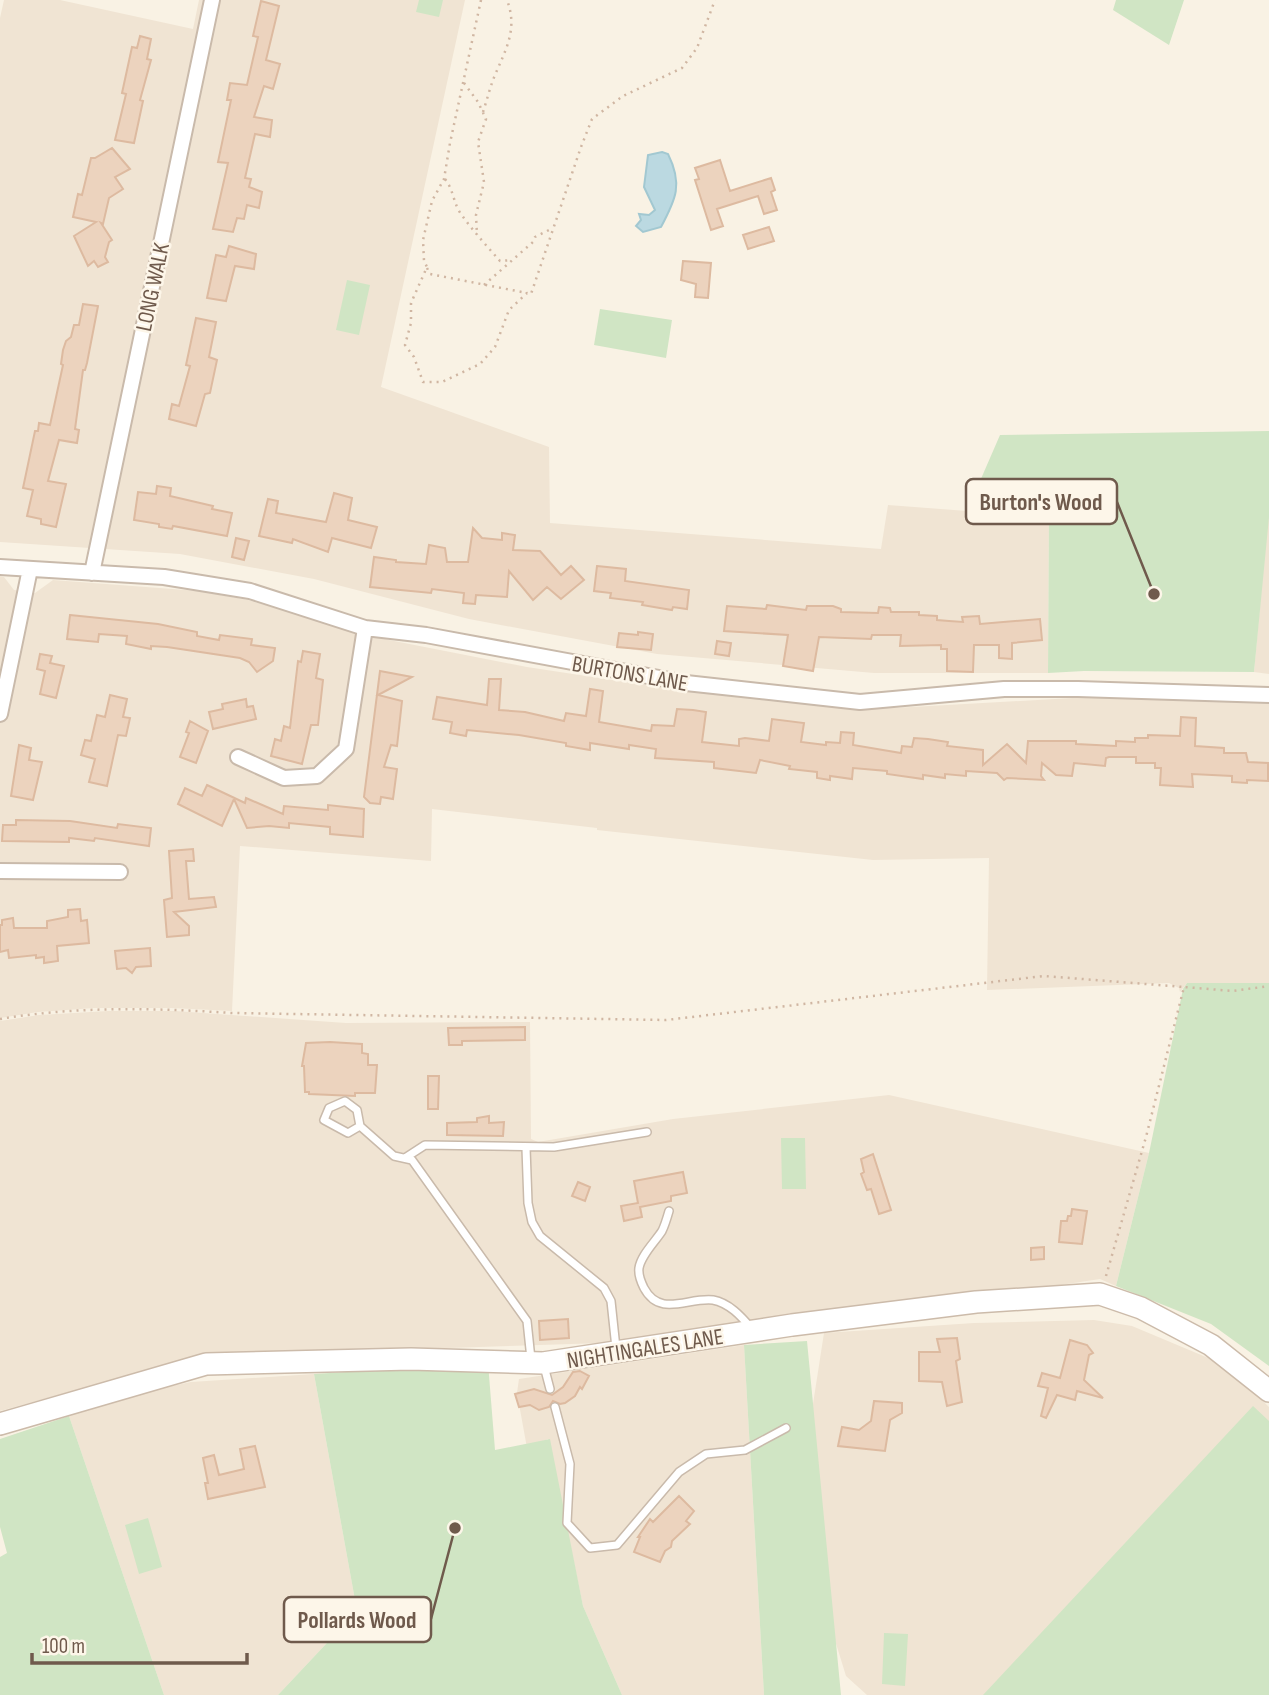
<svg xmlns="http://www.w3.org/2000/svg" width="1269" height="1695" font-family="'Sofia Sans Condensed',sans-serif">
	<style>
		.residential { fill: #f0e4d3 }
		.green { fill: #d0e5c4 }
		.water { fill: #bbd9e1; stroke: #a2c8d1; stroke-width: 2 }
		.building { fill: #ecd3be; stroke: #ddbaa0; stroke-width: 2 }
		.lines { fill: none; stroke-linecap: round; stroke-linejoin: round }
		.service-casing { stroke: #c9baab; stroke-width: 10 }
		.minor-casing { stroke: #c9baab; stroke-width: 18 }
		.secondary-casing { stroke: #cba; stroke-width: 24 }
		.path { stroke: #d0b6a2; stroke-width: 2.5; stroke-dasharray: 2 5; stroke-linecap: butt }
		.service { stroke: #fff; stroke-width: 7 }
		.minor { stroke: #fff; stroke-width: 14 }
		.secondary { stroke: #fff; stroke-width: 21 }
		.labels { text-anchor: middle; stroke-width: 5; stroke-linejoin: round; paint-order: stroke }
		.street-label { font-size: 23px; fill: #6f5a4c; stroke: #fdf6e9 }
		.leader { fill: none; stroke: #6f5a4c; stroke-width: 2.5 }
		.callout-dot { fill: #6f5a4c; stroke: #fdf6e9; stroke-width: 2.5 }
		.callout { fill: #fdf6e9; stroke: #6f5a4c; stroke-width: 2.5 }
		.callout-label { font-size: 24px; text-anchor: middle; font-weight: bold; fill: #6f5a4c }
	</style>
	<rect width="100%" height="100%" fill="#f9f2e4"/>
	<path class="residential" d="M4 0H60L193 29 199 0H465L381 387 549 447 550 523 881 549 888 505 967 511 1049 507 1048 673H874L657 654 469 619 314 579 180 554 0 542V18Z
		M1268 516 1269 517V674L1254 672Z
		M0 576 4 577 14 590 35 593 53 580 199 591 248 600 389 640 527 667 658 687 795 702 894 708 1090 697 1233 698 1269 701V983H1187L1180 992 1179 988 1169 983 987 990 989 858 873 860 597 830V828L432 809 431 861 240 846 232 1011 171 1008H94L38 1012 0 1018Z
		M108 1011H175L346 1023 530 1022 531 1139 538 1142 673 1119 889 1095 1149 1153 1116 1286 1100 1279 699 1340 200 1356 0 1411V1021L39 1015Z
		M1094 1320 1132 1326 1225 1365 1269 1407V1461L1070 1695H867L846 1676 818 1585 795 1520 824 1333 974 1323Z
		M744 1345 764 1695H622L583 1606 548 1439 527 1448 517 1393 519 1379Z
		M314 1374 357 1611 278 1695H164L69 1416 102 1401 191 1382Z"/>
	<path class="green" d="M419 0H443L439 17 416 12Z
		M1116 0H1184L1169 45 1113 10Z
		M347 280 370 285 359 335 336 330Z
		M600 309 672 320 666 358 594 345Z
		M1269 431V517L1254 672 1084 671 1048 673 1049 507 967 511 1000 435Z
		M1187 983H1269V1366L1211 1324 1116 1286 1149 1153 1183 989Z
		M781 1138H805L806 1189H782Z
		M807 1341 841 1695H764L744 1345Z
		M488 1363 495 1450 550 1439 583 1606 622 1695H278L357 1611 314 1374Z
		M1253 1406 1269 1421V1695H983Z
		M69 1416 164 1695H0V1557L7 1553 0 1527V1439Z
		M148 1518 162 1567 139 1574 125 1525Z
		M884 1633 908 1634 905 1686 882 1684Z"/>
	<path class="water" d="M662 152 668 154C683 184 676 199 661 227L643 232 636 226 641 220 639 214 649 215 655 210 644 187 648 155Z"/>
	<path class="building" d="M261 1 279 6 266 60 280 64 273 89 264 86 254 117 272 120 270 137 255 134 245 178 251 179 249 187 262 192 259 208 247 205 244 219 237 218 233 232 213 229 228 163 218 162 231 100H227L230 83 247 85 258 37 253 36Z
		M140 36 151 39 147 59 151 60 140 100 143 101 134 143 115 140 126 94 122 93 132 47 137 48Z
		M112 148 130 169 115 177 123 189 109 198 103 224 101 223 112 240 109 242 105 257 108 262 98 267 94 261 88 266 74 236 96 222 73 217 78 194 82 195 91 158H95Z
		M720 160 730 191 771 178 775 190 771 192 777 210 764 214 758 196 717 209 723 226 711 230 695 180 699 179 695 168Z
		M769 227 774 241 748 249 743 235Z
		M229 246 256 254 254 269 235 266 226 301 207 298 216 255 226 257Z
		M683 261 711 263 708 298 695 297 696 284 681 280Z
		M83 304 98 306 87 363 85 370H83L75 429 79 430 77 443 59 440 48 481 66 484 56 527 41 524V519L27 516 33 490 23 488 35 431H38L39 423 50 425 63 365 61 364 63 350 66 341 71 337 74 325H79Z
		M196 318 216 322 209 357 217 360 210 393 205 394 196 426 169 419 172 404 179 406 190 366 186 365Z
		M157 486 171 488 170 496 213 506 212 509 232 513 227 536 173 526 172 529 159 527V524L134 520 138 492 156 494Z
		M334 493 352 498 348 520 377 527 371 548 332 538 328 552 293 539 292 543 259 536 268 499 278 501 276 513 326 522Z
		M473 528 482 538 502 540V533L515 535 513 550 540 551 561 575 571 566 584 580 561 599 547 587 533 600 509 571 507 597 476 595 475 604 463 603 464 593 432 589 431 593 370 587 374 557 396 560V562L426 564 429 545 445 548 447 562H468Z
		M236 538 249 541 244 560 232 557Z
		M597 566 626 569 625 581 689 590 687 609 673 607 672 610 642 605 643 602 610 598 611 593 594 591Z
		M767 605 806 610 807 606H833L841 609V612L878 613 879 607 890 608 891 612H919V615L937 616V620L949 621 963 622 962 617 979 616 980 624 1040 619 1042 640 1012 643V659L999 658V645H974L973 672 947 671V649H941V645L900 646 901 635H872L871 639 819 637 813 671 783 666 788 635 724 631 727 606 766 609Z
		M70 615 158 624 197 632V636L219 640 220 635 252 639 251 645 275 648 273 661 257 672 249 662 240 658 167 647 151 646V649L126 644 127 636 99 634 98 642 67 639Z
		M638 632 653 634 651 650 617 647 619 633 638 635Z
		M717 641 731 643 729 656 715 654Z
		M303 651 320 654 316 678 323 680 318 725H311L302 764 271 756 275 739 281 741 284 726 290 728 298 661 301 662Z
		M40 654 52 656 50 663 64 666 56 698 40 694 45 671 37 669Z
		M380 671 412 677 378 695 402 701 397 746 391 745 384 767 397 769 393 799 381 797 380 804 370 803 364 797Z
		M489 679H501L499 710 525 712 564 721 566 713 586 716 590 689 603 691 599 722 651 731 652 725 674 726 677 709 693 710 706 712 702 742 739 746V739L745 738 769 741 772 719 804 723 801 742 826 745V742L840 743 841 732 854 733 853 745 901 753 902 746 912 747 914 738 928 739 948 742 947 746 983 750V765L1007 744 1026 763 1028 741H1076V744L1116 746V741L1135 742V738H1148V735L1180 736 1181 717 1196 718 1195 746 1224 748V753H1246L1248 762 1268 763V781L1247 780V783L1232 782V776L1192 774 1193 787 1160 785 1161 768H1155V763H1136V757H1109L1106 758 1105 766 1074 763 1072 776 1056 775 1042 763 1041 776 1044 780 1007 778 1004 780 997 773 966 771V776L945 774V778L923 775V779L887 774V771L853 768 852 779 830 776V780L817 778V772L789 769 790 766 760 760 756 773 714 768V762L655 758 656 749 629 745V749L590 743V750L566 746V743L519 735 467 730 466 736 450 733 452 722 433 719 437 697 487 705Z
		M110 695 127 699 123 717 130 718 126 736 118 735 107 786 89 782 95 759 81 755 85 740 91 741 97 715 105 717Z
		M246 699 247 707 253 706 256 719 213 729 209 712 223 709 222 704Z
		M190 721 208 731 196 763 180 757 189 733 186 732Z
		M19 745 31 748 29 760 42 762 33 800 11 796Z
		M207 785 245 803 246 798 283 814 284 806 328 810V805L364 809 363 837 330 834V827L289 823V828L269 826 247 828 234 799 222 826 178 804 185 788 202 796Z
		M16 820 70 821 117 828 118 824 151 828 149 846 95 838 94 841 69 838V842L2 841 3 825H16Z
		M193 849 194 861H186L189 899 214 897 216 907 174 912 189 926V935L167 937 164 900 172 898 169 851Z
		M80 909 81 921 87 920 89 943 57 946 58 961 44 963V957L36 958V955L9 958 8 950 0 952V925H2V920L13 918 14 928H47V921L68 917V910Z
		M150 948 151 966 136 967 132 973 126 968 117 969 115 951Z
		M525 1027V1040L462 1041V1045H449L448 1028Z
		M330 1042 362 1044V1053L368 1054V1065H377L375 1093H355V1096L309 1094V1092H305L304 1066H302L306 1043Z
		M428 1076H439L438 1109H428Z
		M489 1116V1123L504 1122 503 1136 447 1135V1123L477 1122V1118Z
		M873 1154 891 1210 879 1214 871 1189 867 1190 861 1174 864 1172 861 1159Z
		M683 1172 687 1193 671 1196V1201L640 1207 642 1217 624 1221 621 1206 638 1203 634 1181Z
		M578 1182 590 1187 585 1201 572 1196Z
		M1072 1209 1087 1211 1082 1244 1059 1242 1061 1221H1067L1068 1216H1071Z
		M1044 1247V1259L1031 1260V1248Z
		M568 1319 569 1338 540 1340 539 1321Z
		M957 1338 960 1359 956 1361 962 1402 947 1406 942 1382 919 1381V1352H940L937 1339Z
		M1070 1340 1087 1345 1093 1353 1089 1355 1084 1380 1103 1398 1077 1391 1075 1400 1057 1395 1046 1418 1041 1416 1048 1388 1038 1386 1042 1373 1060 1378Z
		M580 1371 589 1376 582 1389 580 1387 575 1396 565 1403 560 1404 553 1401 549 1407 539 1410 530 1405 519 1407 515 1394 534 1389 552 1395 563 1387 573 1372Z
		M874 1401 902 1403V1413L890 1420 885 1451 838 1446 842 1427 859 1430 871 1421Z
		M255 1446 265 1487 208 1499 205 1483H208L203 1458 214 1455 219 1475 244 1469 240 1449Z
		M679 1496 694 1511 686 1521 690 1524 672 1541 671 1547 665 1551 660 1562 634 1552 640 1537H638L650 1519 653 1522Z"/>
	<g class="lines">
		<g class="service-casing">
			<path id="service" d="M360 1126 357 1110 345 1101 329 1108 324 1120 348 1133 360 1126 394 1156 412 1160 527 1321 531 1359
				M526 1148 528 1203 532 1222 540 1236 604 1288 611 1301 616 1348
				M405 1158 425 1145 554 1147 647 1132
				M669 1211C667 1218 665 1225 662 1231 655 1242 641 1255 639 1268 638 1275 641 1282 644 1288 660 1318 688 1297 713 1300 729 1303 741 1316 751 1328
				M544 1366 550 1389
				M555 1407 570 1464 567 1523 590 1548 617 1545 679 1472 706 1454 745 1450 786 1428"/>
		</g>
		<g class="minor-casing">
			<path id="minor" d="M0 567 164 577 250 591 365 628 426 635 686 683 860 702 1004 689H1078L1269 695
				M92 573 212 0
				M0 714 30 569
				M238 757 284 778 317 776 346 749 365 628
				M0 871 120 872"/>
		</g>
		<g class="secondary-casing">
			<path id="secondary" d="M0 1424 206 1364 411 1359 543 1363 792 1325 976 1302 1100 1294 1141 1308 1211 1345 1269 1391"/>
		</g>
		<path class="path" d="M481 0 450 143 444 179 432 201 423 240 424 261 427 267 411 303V323L405 345 414 357 423 382H442L480 364 495 347 509 310 527 293 531 294 581 147 592 119 623 96 682 68 697 48 715 0
			M464 83 478 102 486 119 478 142 484 182 476 215 477 235
			M483 112C487 100 490 87 495 75 506 49 518 29 507 0
			M445 179C453 189 453 200 459 211 471 229 486 245 500 261L512 260
			M427 268 430 274 527 293
			M484 285 533 242 535 237 553 228
			M0 1019C77 1006 155 1008 232 1013L666 1020 1044 976 1184 987
			M1106 1276 1146 1137 1184 987 1233 991 1269 986"/>
		<use href="#service" class="service"/>
		<use href="#minor" class="minor"/>
		<use href="#secondary" class="secondary"/>
	</g>
	<g class="labels">
		<g class="street-label">
			<text transform="translate(152 287) rotate(-78)" y="8">LONG WALK</text>
			<text transform="translate(630 673) rotate(10)" y="8">BURTONS LANE</text>
			<text transform="translate(645 1348) rotate(-9)" y="8">NIGHTINGALES LANE</text>
		</g>
	</g>
	<path class="leader" d="M1154 594L1117 502M455 1528L431 1619"/>
	<g class="callout-dot">
		<circle cx="1154" cy="594" r="7"/>
		<circle cx="455" cy="1528" r="7"/>
	</g>
	<g class="callout">
		<rect x="966" y="479" width="151" height="45" rx="7"/>
		<rect x="284" y="1597" width="147" height="45" rx="7"/>
	</g>
	<g class="callout-label">
		<text x="1041" y="510">Burton's Wood</text>
		<text x="357" y="1628">Pollards Wood</text>
	</g>
	<path d="M32 1653v10h215v-10" fill="none" stroke="#6f5a4c" stroke-width="3.5"/>
	<text x="42" y="1653" font-size="21" fill="#6f5a4c" stroke="#fdf6e9" stroke-width="5" paint-order="stroke">100 m</text>
</svg>
